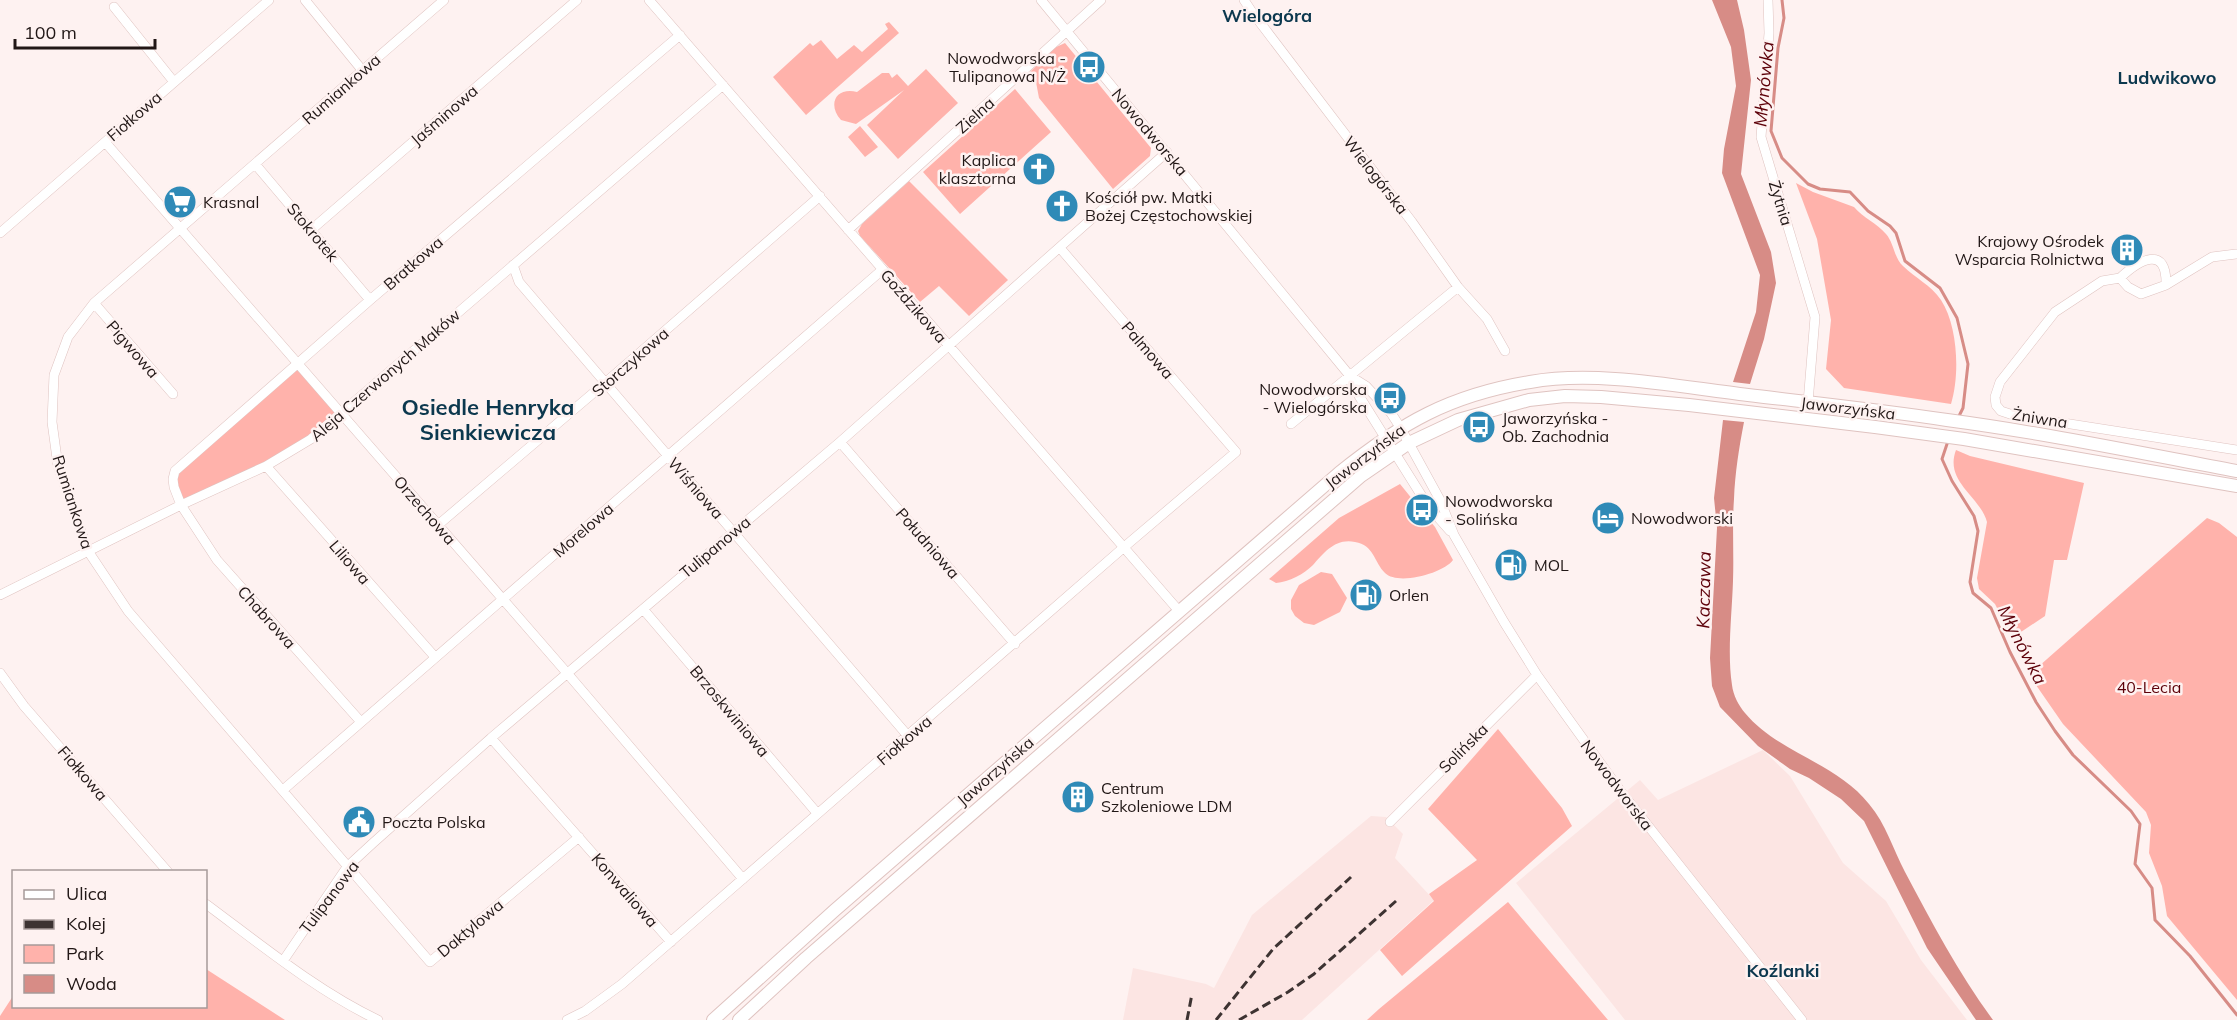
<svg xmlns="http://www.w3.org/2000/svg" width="2237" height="1020" font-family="Mulish,sans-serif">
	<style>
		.built { fill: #fce5e3 }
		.green { fill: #ffb2ab }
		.water { fill: #d78c86 }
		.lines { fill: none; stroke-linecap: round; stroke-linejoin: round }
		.stream { stroke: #d78c86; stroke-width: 3 }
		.minor-casing { stroke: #dfc3c0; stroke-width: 10 }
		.major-casing { stroke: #dfc3c0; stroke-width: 14 }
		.minor { stroke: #fff; stroke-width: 9 }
		.major { stroke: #fff; stroke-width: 12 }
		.rail { stroke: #3d3332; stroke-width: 3; stroke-dasharray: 9 4.5; stroke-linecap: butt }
		.labels { text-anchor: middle; stroke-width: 5; stroke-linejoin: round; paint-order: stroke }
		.poi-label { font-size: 16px; fill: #211716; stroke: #fef2f1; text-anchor: start }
		.street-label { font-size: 16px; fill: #211716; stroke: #fef2f1 }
		.park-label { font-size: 16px; fill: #5c0008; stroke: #fef2f1 }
		.neighbourhood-label { font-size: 18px; font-weight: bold; fill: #0c384e; stroke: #fef2f1 }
		.water-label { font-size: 18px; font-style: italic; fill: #5d0009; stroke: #fef2f1 }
		.district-label { font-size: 22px; font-weight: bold; fill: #0c384e; stroke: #fef2f1 }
	</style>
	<rect width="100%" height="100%" fill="#fef2f1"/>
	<path class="built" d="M1763 750 1790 776 1843 863 1886 901 1921 960 1967 1020H1625L1516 883 1640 780 1658 800Z
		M1371 816 1386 817 1403 834 1395 858 1434 900 1302 1020H1123L1133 968 1206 984 1214 988 1252 915Z"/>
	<path class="green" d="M889 22 899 33 806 115 773 77 810 43 813 46 821 40 837 59 854 45 862 52 888 29 885 24Z
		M1065 43 1151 148 1150 156 1113 189 1039 98 1036 82 1025 77 1054 48Z
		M926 69 958 103 898 159 867 125 904 90 856 124 841 120C827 104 836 87 857 92L882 73H889L892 78 897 74 908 86Z
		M1015 89 1051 132 960 214 923 172Z
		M860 126 878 147 865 157 848 137Z
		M909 181 1008 280 969 316 939 286 920 302 860 236 858 231 862 224Z
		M1796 183 1813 192 1854 207C1863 218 1877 223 1886 234 1894 243 1894 258 1903 266 1915 278 1931 285 1941 300 1958 326 1960 375 1951 404L1844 388 1826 369 1831 320 1817 239Z
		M297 363 340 414 310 439 182 504 176 472Z
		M1956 450 1970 456 2084 483 2067 560H2054L2045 616 2012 638 1995 604 1979 589 1977 578 1987 522C1980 496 1944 482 1956 450Z
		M1400 484 1435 527 1453 560C1444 573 1398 586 1385 573 1374 562 1374 545 1355 542 1335 538 1324 553 1313 565 1304 574 1289 582 1276 583L1269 579 1339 518Z
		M2207 518 2219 523 2237 537V1000L2167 916 2162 886 2149 853 2151 825 2146 812 2063 724 2029 675Z
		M1321 572 1332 574 1347 598 1340 612 1314 625 1304 623 1295 616 1291 609V600L1299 585Z
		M1498 729 1562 808 1572 826 1402 976 1380 950 1434 901 1429 894 1477 860 1428 809Z
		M1508 902 1608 1020H1367L1379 1009Z
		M206 969 285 1020H0V1016L13 996 14 1006H206Z"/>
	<path class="water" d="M1712 0H1737L1744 30 1751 80 1741 174 1771 252 1776 283 1764 339 1750 384 1733 382 1756 312 1760 275 1722 173 1724 149 1736 86 1731 47Z
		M1723 420 1744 422C1739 448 1735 473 1734 499 1732 526 1734 553 1733 581 1732 613 1727 653 1732 685 1733 695 1739 706 1745 713 1778 753 1837 763 1869 804 1886 824 1893 849 1905 872 1932 923 1959 974 1993 1020H1976L1927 948 1864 821 1841 799 1809 778 1790 769 1758 746 1720 707 1712 686 1710 658 1717 528 1714 498Z"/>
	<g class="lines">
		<path class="stream" d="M1782 0 1784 18 1778 48 1771 131 1782 158 1808 184 1820 189 1850 192 1868 211 1890 226 1896 233 1905 261 1940 288 1957 318 1968 364 1963 408 1958 418
			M1948 441 1942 459 1952 481 1974 516 1978 531 1970 582 1973 593 1991 608 2010 652 2036 702 2055 731 2073 755 2131 811 2140 824 2135 864 2152 888 2155 920 2190 956 2237 1015"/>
		<g class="minor-casing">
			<path id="minor" d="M305 0 362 70
				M444 0 94 303 68 337 54 375 52 422 58 466 88 551 128 611 430 962 579 837
				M649 0 1179 611
				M1041 0 1350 376 1356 391 1428 506 1450 531
				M1244 0 1252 12 1412 222 1458 287 1487 319 1505 351
				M1768 0 1769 33 1761 137 1815 317 1808 403
				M114 7 174 82
				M105 142 567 673 743 879
				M255 164 370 300
				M311 230 577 0
				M848 230 1101 0
				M0 233 269 0
				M513 265 519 282 908 736
				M2120 278C2139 260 2167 244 2166 285L2141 294 2128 287 2120 278 2102 281 2055 312 2000 382 1995 397 1996 405 2001 411 2013 415 2237 450
				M2166 285 2212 257 2236 254
				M94 303 173 394
				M1350 376 1366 386 1391 413 1400 427 1440 500 1454 535 1504 622 1537 675 1619 789 1802 1020
				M1291 424 1458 287
				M840 442 1015 644
				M266 466 435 657
				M438 525 605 383 820 196
				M0 595 181 505 266 466 311 439 723 85
				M643 609 817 813
				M0 673 24 706 168 872
				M361 722 217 560 181 505 174 487 173 479 175 471 370 300 680 35
				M491 738 671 942
				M283 790 882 270
				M1390 822 1537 675
				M206 904C260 944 317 991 378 1020
				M283 961 347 867 373 843 491 738 840 442 1167 152
				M567 1020 585 1011 622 984 1123 548 1236 452 1060 248"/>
		</g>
		<g class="major-casing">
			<path id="major" d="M713 1020 835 910 1339 473C1401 423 1450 395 1530 382 1598 370 1679 387 1748 395 1815 403 1881 410 1947 420 2045 433 2141 453 2237 471
				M739 1020 806 958 1361 476 1409 443 1458 420 1529 400 1565 396 1601 397 1689 405 1875 427 1964 439 2237 486"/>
		</g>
		<use href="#minor" class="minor"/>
		<use href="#major" class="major"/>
		<path class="rail" d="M1187 1020 1192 994
			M1216 1020 1273 949 1351 877
			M1239 1020 1288 992 1314 974 1396 901"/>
	</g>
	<defs>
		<g id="bus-disc" transform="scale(1.725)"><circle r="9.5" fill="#2f8ab7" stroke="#fef2f1"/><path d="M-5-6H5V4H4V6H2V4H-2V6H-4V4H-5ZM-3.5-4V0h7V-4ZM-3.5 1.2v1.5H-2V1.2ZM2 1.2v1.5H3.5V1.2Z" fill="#fff"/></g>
		<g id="church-disc" transform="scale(1.725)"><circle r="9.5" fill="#2f8ab7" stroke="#fef2f1"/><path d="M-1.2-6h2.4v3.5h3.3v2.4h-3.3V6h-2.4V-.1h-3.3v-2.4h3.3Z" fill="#fff"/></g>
		<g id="supermarket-disc" transform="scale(1.725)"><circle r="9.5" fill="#2f8ab7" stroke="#fef2f1"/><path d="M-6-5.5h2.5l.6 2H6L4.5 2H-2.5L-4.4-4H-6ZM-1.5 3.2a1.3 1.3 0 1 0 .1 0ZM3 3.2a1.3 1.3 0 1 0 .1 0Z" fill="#fff"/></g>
		<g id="building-disc" transform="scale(1.725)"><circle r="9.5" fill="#2f8ab7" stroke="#fef2f1"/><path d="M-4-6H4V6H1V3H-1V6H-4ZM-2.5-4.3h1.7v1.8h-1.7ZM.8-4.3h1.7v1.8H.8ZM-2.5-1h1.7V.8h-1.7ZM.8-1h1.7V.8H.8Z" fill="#fff"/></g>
		<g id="hotel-disc" transform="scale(1.725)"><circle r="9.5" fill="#2f8ab7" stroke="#fef2f1"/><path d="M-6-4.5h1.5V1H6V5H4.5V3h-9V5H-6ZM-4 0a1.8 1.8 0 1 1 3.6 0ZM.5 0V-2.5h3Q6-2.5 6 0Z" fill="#fff"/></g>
		<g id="fuel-disc" transform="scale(1.725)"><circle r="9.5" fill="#2f8ab7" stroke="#fef2f1"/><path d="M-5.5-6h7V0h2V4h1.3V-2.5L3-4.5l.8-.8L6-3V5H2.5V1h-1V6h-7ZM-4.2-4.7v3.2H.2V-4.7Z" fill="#fff"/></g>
		<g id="civic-disc" transform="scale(1.725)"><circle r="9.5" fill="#2f8ab7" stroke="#fef2f1"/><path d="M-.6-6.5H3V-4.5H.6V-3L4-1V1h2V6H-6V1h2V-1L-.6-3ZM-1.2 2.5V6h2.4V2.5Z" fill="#fff"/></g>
	</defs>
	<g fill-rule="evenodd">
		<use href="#bus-disc" x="1089" y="67"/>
		<use href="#church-disc" x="1039" y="169"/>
		<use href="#supermarket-disc" x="180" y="202"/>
		<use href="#church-disc" x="1062" y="206"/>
		<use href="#building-disc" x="2127" y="250"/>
		<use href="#bus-disc" x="1390" y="398"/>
		<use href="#bus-disc" x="1479" y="427"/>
		<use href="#bus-disc" x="1422" y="510"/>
		<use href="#hotel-disc" x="1608" y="518"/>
		<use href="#fuel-disc" x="1511" y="565"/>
		<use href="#fuel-disc" x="1366" y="595"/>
		<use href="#building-disc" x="1078" y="797"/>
		<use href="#civic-disc" x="359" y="822"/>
	</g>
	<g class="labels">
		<g class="poi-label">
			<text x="1066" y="64" text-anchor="end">Nowodworska -<tspan x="1066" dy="18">Tulipanowa N/Ż</tspan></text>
			<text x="1016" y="166" text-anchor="end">Kaplica<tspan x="1016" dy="18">klasztorna</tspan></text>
			<text x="1085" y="203">Kościół pw. Matki<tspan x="1085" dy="18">Bożej Częstochowskiej</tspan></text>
			<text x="203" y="208">Krasnal</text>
			<text x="2104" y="247" text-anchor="end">Krajowy Ośrodek<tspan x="2104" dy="18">Wsparcia Rolnictwa</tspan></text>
			<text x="1367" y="395" text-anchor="end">Nowodworska<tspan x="1367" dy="18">- Wielogórska</tspan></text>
			<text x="1502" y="424">Jaworzyńska -<tspan x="1502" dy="18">Ob. Zachodnia</tspan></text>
			<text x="1445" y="507">Nowodworska<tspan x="1445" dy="18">- Solińska</tspan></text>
			<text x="1631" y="524">Nowodworski</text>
			<text x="1534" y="571">MOL</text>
			<text x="1389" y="601">Orlen</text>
			<text x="1101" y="794">Centrum<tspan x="1101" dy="18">Szkoleniowe LDM</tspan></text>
			<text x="382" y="828">Poczta Polska</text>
		</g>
		<g class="street-label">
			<text transform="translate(341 89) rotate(-41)" y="6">Rumiankowa</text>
			<text transform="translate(444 115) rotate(-41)" y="6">Jaśminowa</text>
			<text transform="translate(975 115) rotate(-42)" y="6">Zielna</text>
			<text transform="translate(134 116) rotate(-41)" y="6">Fiołkowa</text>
			<text transform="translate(1150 132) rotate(50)" y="6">Nowodworska</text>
			<text transform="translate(1376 175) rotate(52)" y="6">Wielogórska</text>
			<text transform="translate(1781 203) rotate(73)" y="6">Żytnia</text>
			<text transform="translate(313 232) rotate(50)" y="6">Stokrotek</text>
			<text transform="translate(413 263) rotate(-41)" y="6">Bratkowa</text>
			<text transform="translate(914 306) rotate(49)" y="6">Goździkowa</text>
			<text transform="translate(133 349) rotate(49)" y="6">Pigwowa</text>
			<text transform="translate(1148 350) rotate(49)" y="6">Palmowa</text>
			<text transform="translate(630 362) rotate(-41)" y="6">Storczykowa</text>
			<text transform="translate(385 375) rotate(-41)" y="6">Aleja Czerwonych Maków</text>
			<text transform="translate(1848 408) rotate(7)" y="6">Jaworzyńska</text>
			<text transform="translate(2040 418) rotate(9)" y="6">Żniwna</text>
			<text transform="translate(1365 456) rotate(-37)" y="6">Jaworzyńska</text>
			<text transform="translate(696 488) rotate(49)" y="6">Wiśniowa</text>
			<text transform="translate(73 502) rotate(72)" y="6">Rumiankowa</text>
			<text transform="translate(425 510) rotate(49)" y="6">Orzechowa</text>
			<text transform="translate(583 530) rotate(-41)" y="6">Morelowa</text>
			<text transform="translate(928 543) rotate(49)" y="6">Południowa</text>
			<text transform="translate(715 547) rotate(-40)" y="6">Tulipanowa</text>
			<text transform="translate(350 562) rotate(49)" y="6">Liliowa</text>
			<text transform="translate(267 617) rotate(48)" y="6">Chabrowa</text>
			<text transform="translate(730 711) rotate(50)" y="6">Brzoskwiniowa</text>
			<text transform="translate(904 740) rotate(-41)" y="6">Fiołkowa</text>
			<text transform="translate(1463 748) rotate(-45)" y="6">Solińska</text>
			<text transform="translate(995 771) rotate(-41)" y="6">Jaworzyńska</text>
			<text transform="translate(83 773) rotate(49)" y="6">Fiołkowa</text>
			<text transform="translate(1617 785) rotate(53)" y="6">Nowodworska</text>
			<text transform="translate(625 890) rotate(49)" y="6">Konwaliowa</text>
			<text transform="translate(329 897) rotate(-53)" y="6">Tulipanowa</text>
			<text transform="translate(470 928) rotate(-40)" y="6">Daktylowa</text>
		</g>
		<g class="park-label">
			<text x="2149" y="693">40-Lecia</text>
		</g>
		<g class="neighbourhood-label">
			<text x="1267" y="22">Wielogóra</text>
			<text x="2167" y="84">Ludwikowo</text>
			<text x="1783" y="977">Koźlanki</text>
		</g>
		<g class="water-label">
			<text transform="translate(1764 84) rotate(-85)" y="6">Młynówka</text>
			<text transform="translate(1704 590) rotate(-89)" y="6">Kaczawa</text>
			<text transform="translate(2022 645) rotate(63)" y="6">Młynówka</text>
		</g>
		<g class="district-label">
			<text x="488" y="415">Osiedle Henryka<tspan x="488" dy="25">Sienkiewicza</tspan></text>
		</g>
	</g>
	<rect x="12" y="870" width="195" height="138" fill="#fef2f1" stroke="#a69a99" stroke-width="1.5"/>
	<rect x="24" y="890" width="30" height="9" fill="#ffffff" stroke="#a69a99" stroke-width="1.5"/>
	<text x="66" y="900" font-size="18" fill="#211716">Ulica</text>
	<rect x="24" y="920" width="30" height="9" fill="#3d3332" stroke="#a69a99" stroke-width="1.5"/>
	<text x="66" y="930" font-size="18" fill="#211716">Kolej</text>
	<rect x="24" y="945" width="30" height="18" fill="#ffb2ab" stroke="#a69a99" stroke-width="1.5"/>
	<text x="66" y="960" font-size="18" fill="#211716">Park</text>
	<rect x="24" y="975" width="30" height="18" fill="#d78c86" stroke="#a69a99" stroke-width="1.5"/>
	<text x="66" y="990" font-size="18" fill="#211716">Woda</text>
	<path d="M15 39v9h140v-9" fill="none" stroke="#211716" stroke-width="3"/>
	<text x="24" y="39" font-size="18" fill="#211716" stroke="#fef2f1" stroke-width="4.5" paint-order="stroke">100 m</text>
</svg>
